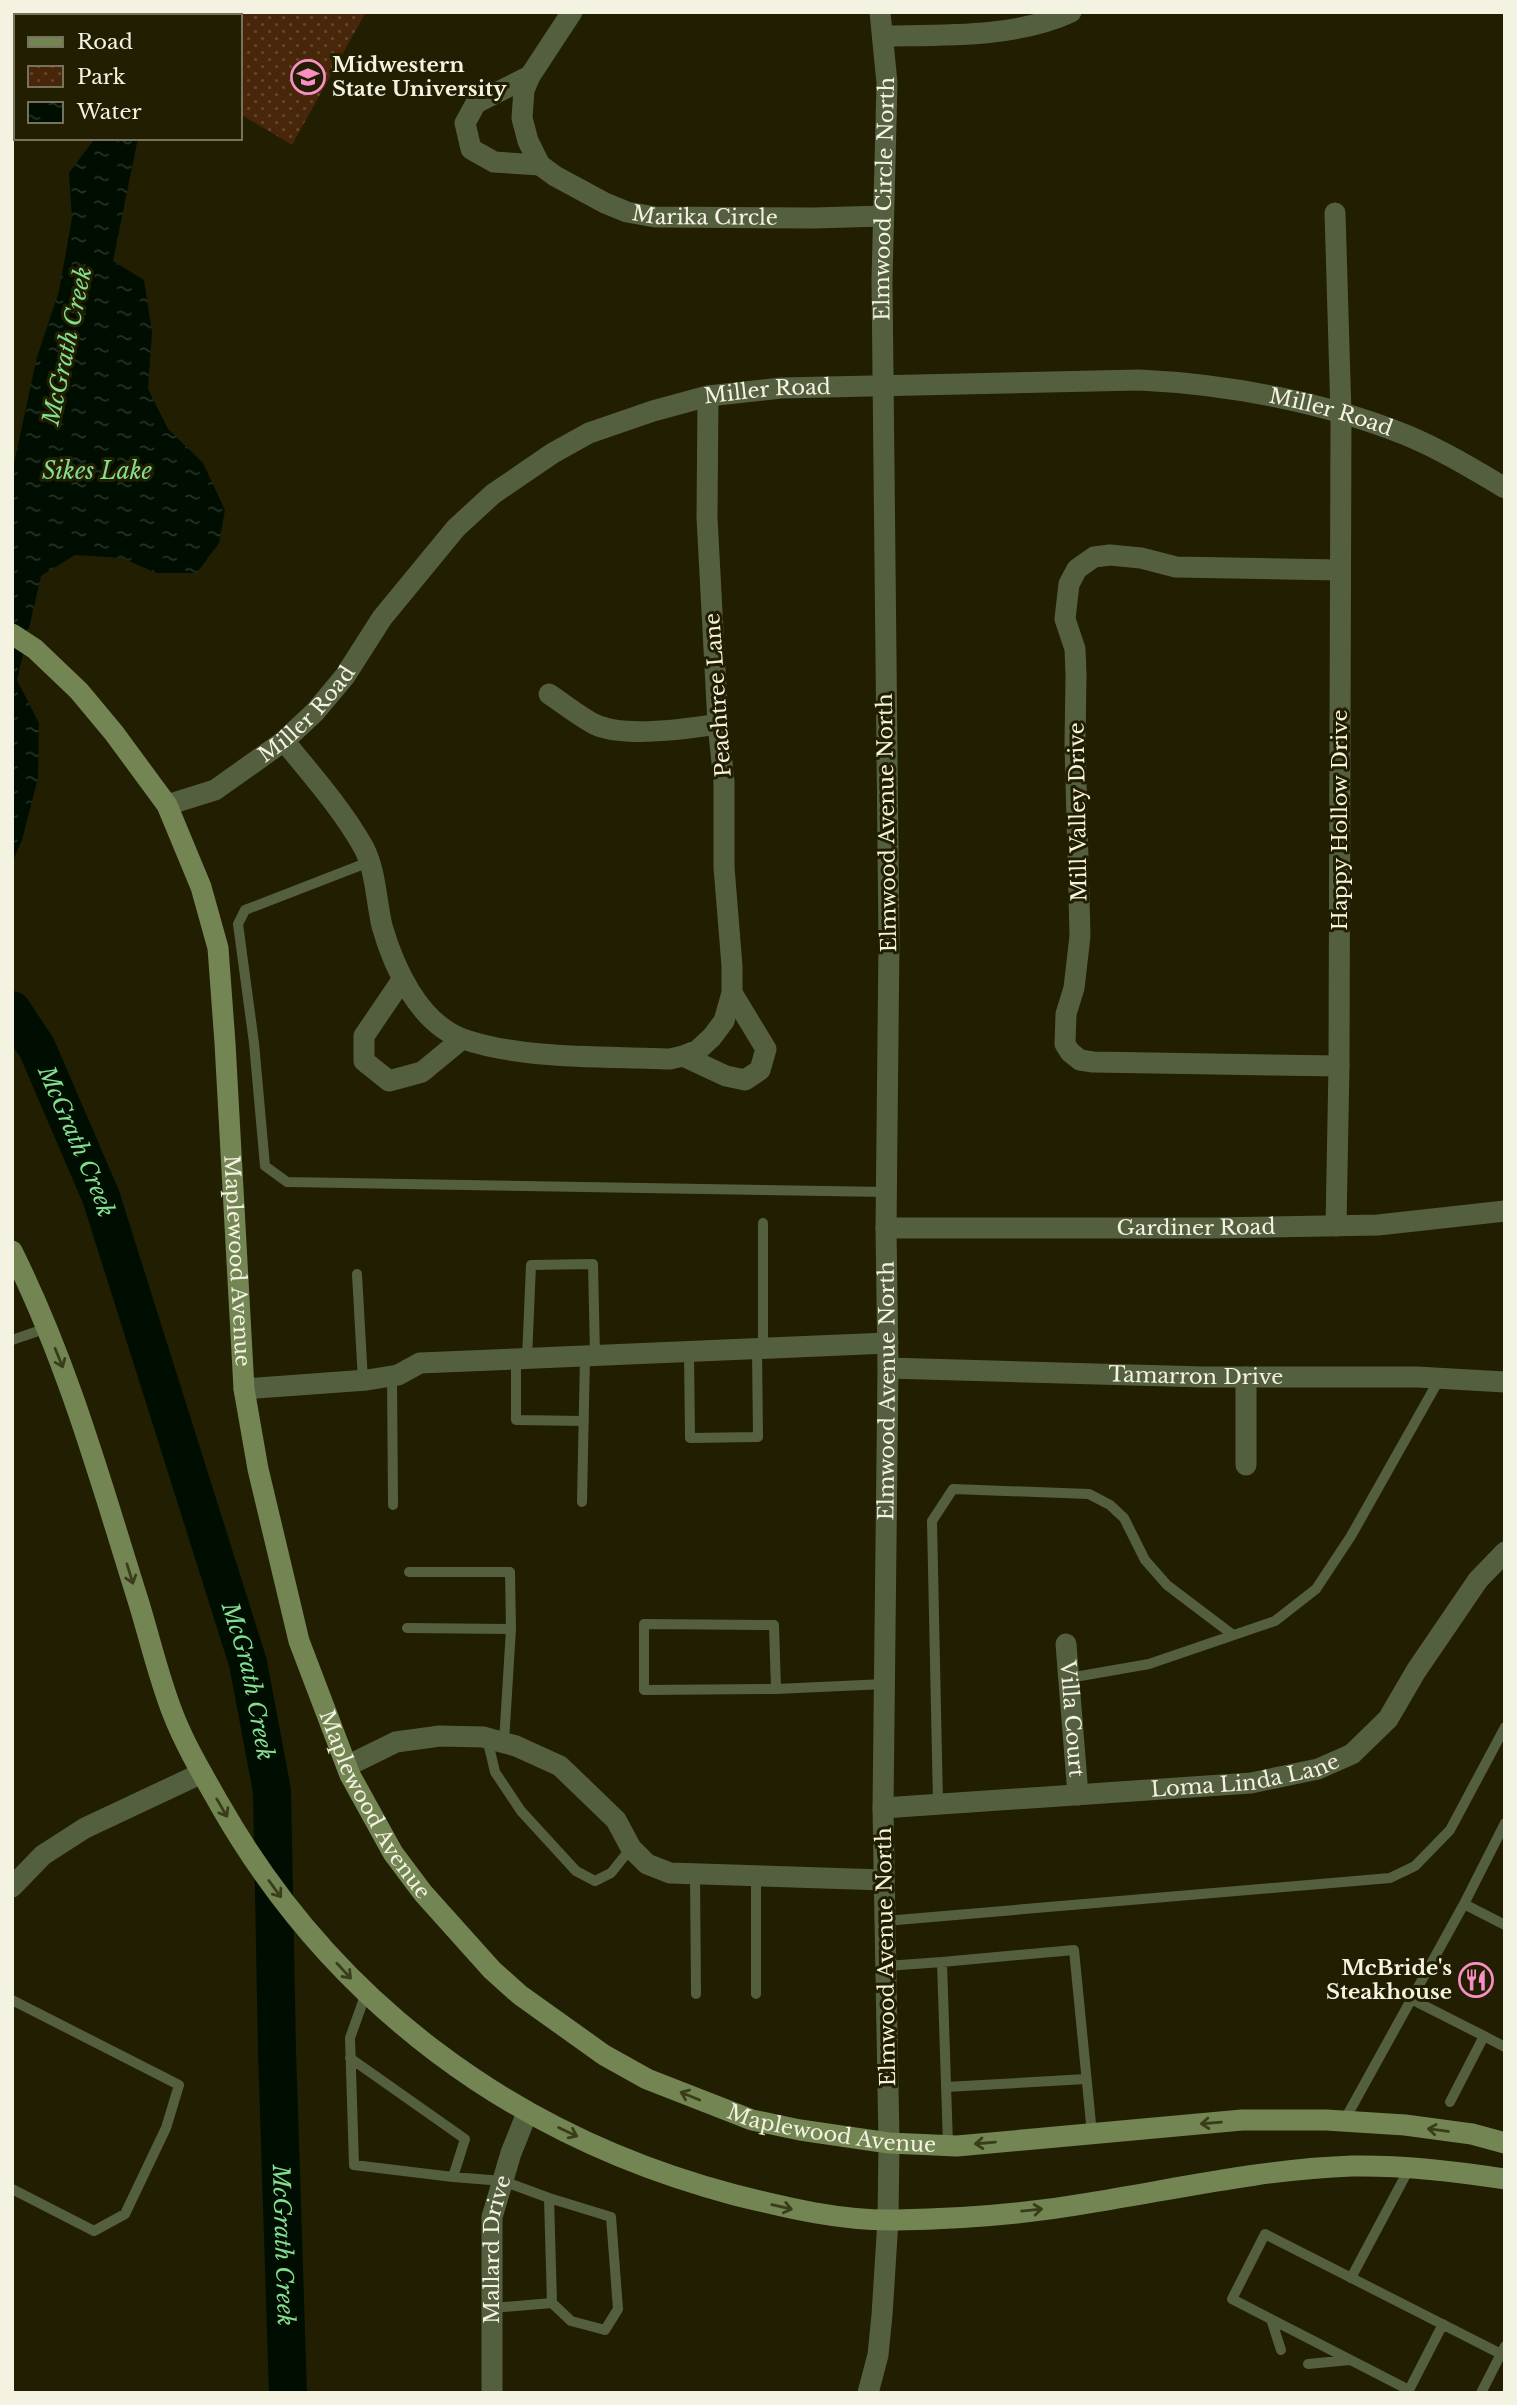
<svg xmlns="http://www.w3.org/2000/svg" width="1517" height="2405" font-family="'Libre Baskerville',serif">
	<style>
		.park { fill: url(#park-dots) }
		.water { fill: url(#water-ripples) }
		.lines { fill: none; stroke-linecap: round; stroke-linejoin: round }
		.river { stroke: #000e01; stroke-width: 38 }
		.lane { stroke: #545f40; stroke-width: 10 }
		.street { stroke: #545f40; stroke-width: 21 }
		.secondary { stroke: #728552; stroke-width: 21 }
		.oneway { stroke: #3a3d19 }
		.labels { text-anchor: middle; stroke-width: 6; stroke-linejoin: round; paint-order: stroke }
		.poi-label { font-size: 21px; font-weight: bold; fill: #f4f2e0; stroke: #221e01; text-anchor: start }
		.street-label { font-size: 21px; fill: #f4f2e0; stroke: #221e01 }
		.water-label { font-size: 23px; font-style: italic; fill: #83df8f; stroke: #221e01 }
	</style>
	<defs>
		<pattern id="park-dots" width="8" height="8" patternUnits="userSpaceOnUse" patternTransform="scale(1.75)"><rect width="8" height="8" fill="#482609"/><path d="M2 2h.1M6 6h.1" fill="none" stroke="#63462d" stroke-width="1.8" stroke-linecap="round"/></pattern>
		<pattern id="water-ripples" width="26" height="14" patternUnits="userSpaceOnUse" patternTransform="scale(1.75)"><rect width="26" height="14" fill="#000e01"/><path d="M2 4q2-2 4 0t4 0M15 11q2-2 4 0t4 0" fill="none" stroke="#263226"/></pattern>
	</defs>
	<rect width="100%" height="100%" fill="#221e01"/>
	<path class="park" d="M68 12H366L292 145 240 114V16H74Z"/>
	<path class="water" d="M95 138H138L113 261 144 280 152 332 148 389 168 429 203 463 225 510 219 543 197 573H156L122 558 75 555 41 576 17 680 39 723 38 778 22 840 12 863V472L37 357 59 291 72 218 69 173Z"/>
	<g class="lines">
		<path class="river" id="s1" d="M12 1010 37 1048 101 1197 248 1663 272 1791 277 2050 288 2393"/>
		<path class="lane" d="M369 862 245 910 238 924 254 1043 265 1166 287 1182 887 1192
			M763 1223V1350
			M357 1274 363 1381
			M12 1340 47 1328
			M689 1352 690 1438 758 1437 757 1350
			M527 1358 531 1265 593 1264 595 1355
			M516 1359V1420L584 1421
			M392 1376 393 1505
			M582 1502 585 1356
			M409 1572H510L511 1629 504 1742
			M407 1628 511 1629
			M1069 1678 1149 1664 1275 1621 1316 1589 1351 1536 1440 1378
			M776 1689 774 1625 644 1624V1690L776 1689 885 1684
			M487 1738 495 1772 521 1811 576 1871 595 1881 611 1873 631 1848
			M938 1804 932 1521 953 1489 1089 1494 1110 1505 1124 1518 1145 1560 1167 1585 1233 1635
			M695 1874 696 1994
			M1464 1904 1505 1823
			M885 1921 1390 1878 1415 1866 1450 1830 1505 1727
			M942 1962 1074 1950 1092 2134
			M886 1966 942 1962 948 2145
			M756 1994V1876
			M1411 1999 1484 2036
			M12 2000 179 2085 166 2128 125 2214 94 2231 12 2189
			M350 2058 465 2139 453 2177 354 2165 350 2038 366 1993
			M946 2087 1086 2079
			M1450 2102 1484 2036 1505 2047
			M1344 2121 1464 1904 1505 1925
			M453 2177 503 2181 549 2198 552 2303 492 2308
			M549 2198 611 2217 618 2309 605 2330 571 2321 552 2303
			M1351 2278 1410 2167
			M1271 2319 1281 2350
			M1443 2324 1409 2390 1232 2299 1265 2234 1501 2354
			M1308 2364 1350 2360
			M1481 2393 1505 2346"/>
		<g class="street">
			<path id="s2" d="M572 12 530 76 524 90 522 118 528 141 540 165 555 176 605 203 627 212 655 217 814 218 883 216"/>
			<path d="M884 36C943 35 1016 38 1071 12"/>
			<path d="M530 76 476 103 465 123 471 149 494 162 540 165"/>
			<path d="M1335 213 1341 414 1339 1066 1336 1226"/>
			<path d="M549 694C564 704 579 716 594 724 622 738 687 729 718 724"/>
			<path d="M284 741C312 775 342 809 364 848 376 872 376 900 382 926 394 968 419 1023 463 1039 524 1060 606 1056 670 1059L683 1056 698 1050 712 1037 724 1021 732 993V966L724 867V782L718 724 707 518 708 396"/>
			<path id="s3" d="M167 805 215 790 284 741 315 712 345 676 382 618 456 528 493 494 553 453 589 433 653 411 708 396 781 388 1139 380C1227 384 1324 402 1406 435 1440 449 1473 469 1505 488"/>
			<path d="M402 980 364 1036V1061L389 1081 422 1072 462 1039"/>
			<path d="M683 1056 726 1076 745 1080 760 1070 766 1049 732 993"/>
			<path d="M1339 1066 1093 1062 1080 1060 1070 1052 1065 1044 1066 1014 1074 988 1080 936 1075 744 1076 675 1075 649 1065 619 1069 584 1077 569 1094 557 1110 555 1141 558 1176 567 1340 570"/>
			<path id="s4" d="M886 1228H1212L1378 1225 1505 1211"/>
			<path id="s5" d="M888 1368 1204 1377H1417L1505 1382"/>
			<path d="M244 1389 367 1380 398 1375 420 1363 888 1343"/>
			<path d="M1246 1465V1377"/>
			<path id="s6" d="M1066 1644 1078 1795"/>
			<path d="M347 1766 396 1742 440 1736 483 1737 516 1746 560 1766 616 1820 631 1848 647 1864 670 1873 884 1880"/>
			<path id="s7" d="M883 1808 1251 1783 1318 1769 1352 1754 1388 1719 1416 1671 1478 1580 1505 1552"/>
			<path d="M12 1887 43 1855 85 1828 202 1773"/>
			<path id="s8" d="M492 2393V2217L511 2153 527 2113"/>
			<path id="s9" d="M868 2393 878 2355 882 2315 888 2220 889 2143 883 1808 888 1368 886 1228 889 941 882 280 887 83 880 12"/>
		</g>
		<g class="secondary">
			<path id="s10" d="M12 634 35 649 79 691 114 733 167 805 201 887 218 948 225 1043 244 1389 258 1469 299 1641 350 1775 393 1853 423 1893 492 1970 520 1995 604 2055 647 2079 752 2120 800 2130 889 2143 957 2146 1242 2120H1326L1405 2125 1472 2134 1505 2143"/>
			<path d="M12 1251C67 1361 100 1479 137 1597 149 1635 158 1676 173 1714 185 1745 203 1775 220 1805 333 2003 514 2137 735 2195 787 2208 841 2221 896 2220 960 2219 1026 2214 1089 2203 1176 2189 1264 2169 1352 2166 1404 2165 1454 2171 1505 2179"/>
		</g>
	</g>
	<defs><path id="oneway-shaft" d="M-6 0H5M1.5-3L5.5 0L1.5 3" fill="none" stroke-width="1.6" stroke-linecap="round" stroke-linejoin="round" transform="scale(1.75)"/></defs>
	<g class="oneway">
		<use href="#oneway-shaft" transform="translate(59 1358) rotate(68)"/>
		<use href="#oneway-shaft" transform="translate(130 1574) rotate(73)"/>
		<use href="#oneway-shaft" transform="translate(222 1808) rotate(60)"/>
		<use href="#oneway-shaft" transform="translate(275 1889) rotate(54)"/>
		<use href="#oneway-shaft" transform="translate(344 1971) rotate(47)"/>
		<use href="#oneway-shaft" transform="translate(690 2096) rotate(-158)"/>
		<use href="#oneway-shaft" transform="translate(1211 2123) rotate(175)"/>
		<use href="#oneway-shaft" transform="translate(1438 2130) rotate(-172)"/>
		<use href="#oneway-shaft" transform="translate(568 2132) rotate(25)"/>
		<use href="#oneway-shaft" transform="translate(985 2143) rotate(175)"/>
		<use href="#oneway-shaft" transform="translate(782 2207) rotate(13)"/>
		<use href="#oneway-shaft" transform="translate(1032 2210) rotate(-6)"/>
	</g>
	<defs>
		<g id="university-ring" transform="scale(1.75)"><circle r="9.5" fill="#221e01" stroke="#fa8fc6" stroke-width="1.5"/><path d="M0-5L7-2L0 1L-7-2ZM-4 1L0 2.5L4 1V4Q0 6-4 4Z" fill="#fa8fc6"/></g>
		<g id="restaurant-ring" transform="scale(1.75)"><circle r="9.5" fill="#221e01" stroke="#fa8fc6" stroke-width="1.5"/><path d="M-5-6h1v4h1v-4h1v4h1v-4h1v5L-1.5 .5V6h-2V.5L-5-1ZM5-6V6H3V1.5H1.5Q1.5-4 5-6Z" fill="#fa8fc6"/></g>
	</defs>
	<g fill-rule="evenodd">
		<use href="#university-ring" x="308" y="77"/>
		<use href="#restaurant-ring" x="1476" y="1980"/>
	</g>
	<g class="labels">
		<g class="poi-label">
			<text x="332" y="72">Midwestern<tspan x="332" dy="24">State University</tspan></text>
			<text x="1452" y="1975" text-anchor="end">McBride's<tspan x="1452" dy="24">Steakhouse</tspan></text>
		</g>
		<g class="street-label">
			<text dy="7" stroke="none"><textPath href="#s9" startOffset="2196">Elmwood Circle North</textPath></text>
			<text dy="7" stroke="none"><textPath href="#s2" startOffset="348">Marika Circle</textPath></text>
			<text dy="7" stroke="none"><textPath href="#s3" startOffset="758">Miller Road</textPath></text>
			<text dy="7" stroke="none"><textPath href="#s3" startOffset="1325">Miller Road</textPath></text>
			<text transform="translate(718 695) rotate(-94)" y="7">Peachtree Lane</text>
			<text dy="7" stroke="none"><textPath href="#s3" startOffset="170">Miller Road</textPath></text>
			<text transform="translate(1078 812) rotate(-91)" y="7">Mill Valley Drive</text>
			<text transform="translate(1340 820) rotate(-90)" y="7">Happy Hollow Drive</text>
			<text transform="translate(887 823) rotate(-91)" y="7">Elmwood Avenue North</text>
			<text dy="7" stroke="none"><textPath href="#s4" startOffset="310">Gardiner Road</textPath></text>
			<text dy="7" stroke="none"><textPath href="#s10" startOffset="698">Maplewood Avenue</textPath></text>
			<text dy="7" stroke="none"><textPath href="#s5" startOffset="308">Tamarron Drive</textPath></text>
			<text dy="7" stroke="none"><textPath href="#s9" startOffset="1004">Elmwood Avenue North</textPath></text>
			<text dy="7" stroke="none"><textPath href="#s6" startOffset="75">Villa Court</textPath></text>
			<text dy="7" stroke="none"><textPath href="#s7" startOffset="364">Loma Linda Lane</textPath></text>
			<text dy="7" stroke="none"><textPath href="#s10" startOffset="1265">Maplewood Avenue</textPath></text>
			<text transform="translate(886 1957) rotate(-91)" y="7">Elmwood Avenue North</text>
			<text dy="7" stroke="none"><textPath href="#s10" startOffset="1853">Maplewood Avenue</textPath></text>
			<text dy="7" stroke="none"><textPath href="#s8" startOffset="144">Mallard Drive</textPath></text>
		</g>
		<g class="water-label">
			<text transform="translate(67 346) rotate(-78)" y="8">McGrath Creek</text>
			<text x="97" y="479">Sikes Lake</text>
			<text dy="8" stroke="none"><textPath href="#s1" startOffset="147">McGrath Creek</textPath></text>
			<text dy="8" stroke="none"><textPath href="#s1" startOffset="714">McGrath Creek</textPath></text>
			<text dy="8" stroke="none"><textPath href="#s1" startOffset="1281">McGrath Creek</textPath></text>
		</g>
	</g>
	<rect width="1517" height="2405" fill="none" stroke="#f4f2e0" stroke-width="28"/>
	<rect x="14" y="14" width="228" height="126" fill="#221e01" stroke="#76735a" stroke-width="2"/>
	<rect x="28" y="37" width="35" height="10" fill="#728552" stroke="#76735a" stroke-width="2"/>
	<text x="77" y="49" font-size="21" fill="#f4f2e0">Road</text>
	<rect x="28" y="66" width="35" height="21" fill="url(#park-dots)" stroke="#76735a" stroke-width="2"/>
	<text x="77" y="84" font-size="21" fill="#f4f2e0">Park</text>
	<rect x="28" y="102" width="35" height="21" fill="url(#water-ripples)" stroke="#76735a" stroke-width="2"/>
	<text x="77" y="119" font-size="21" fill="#f4f2e0">Water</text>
</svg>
